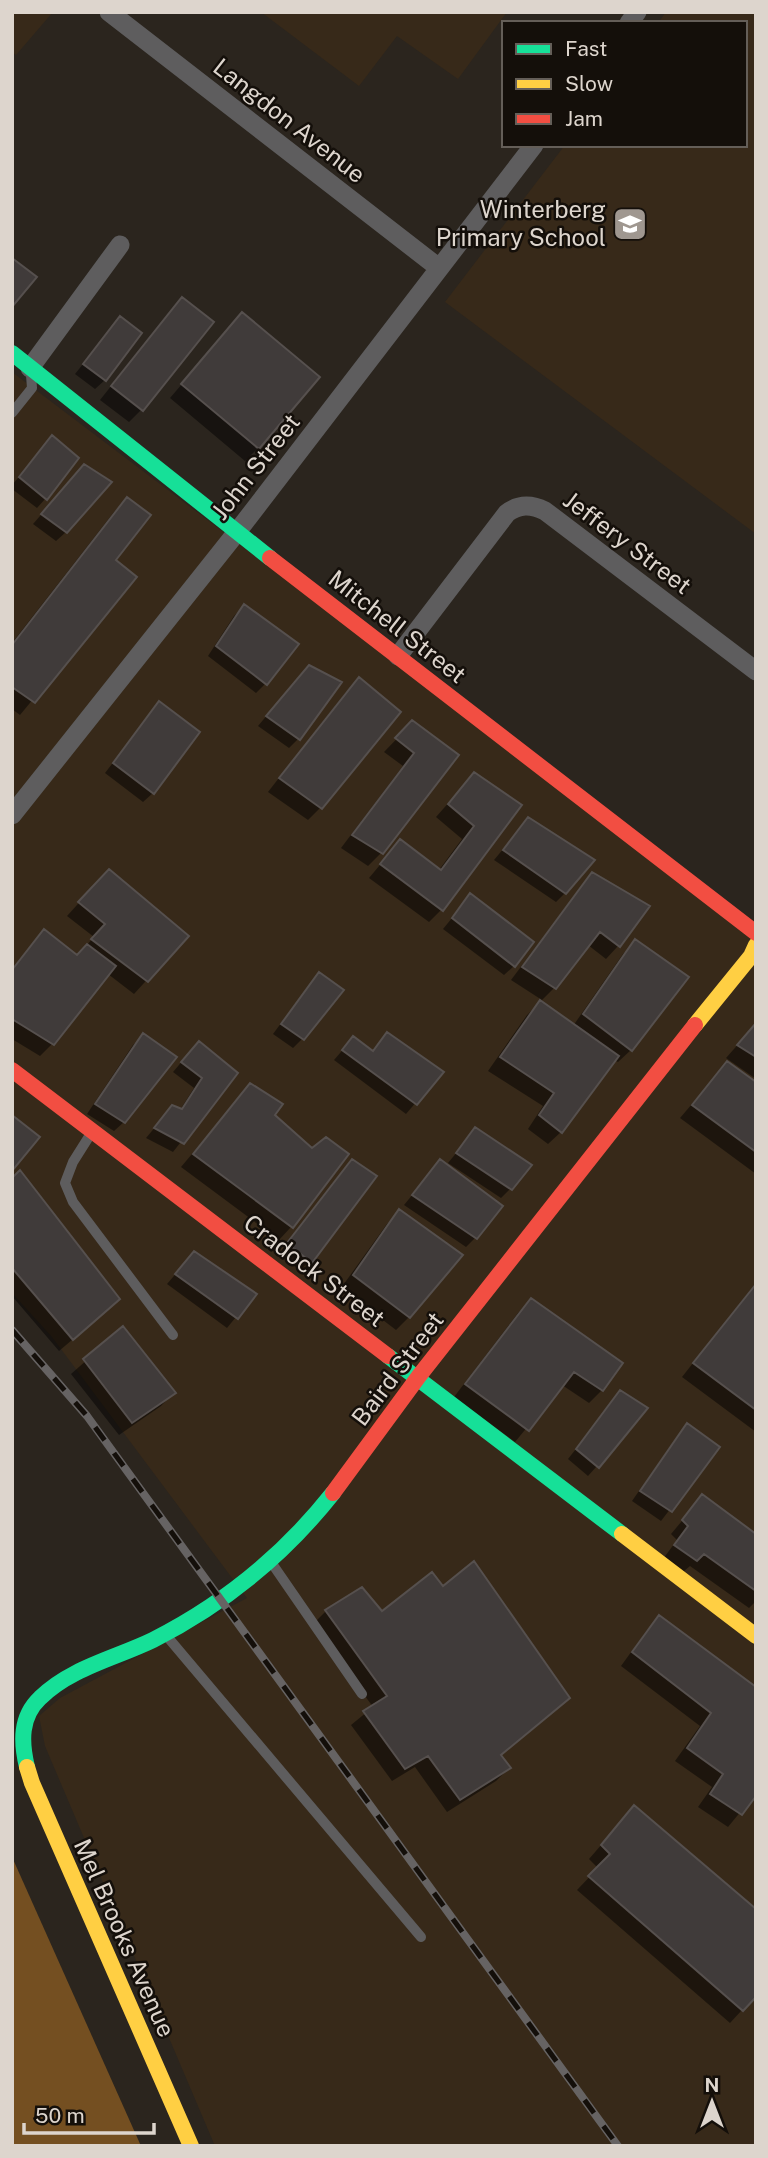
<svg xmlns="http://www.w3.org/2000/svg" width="768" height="2158" font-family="'Public Sans',sans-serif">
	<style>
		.built { fill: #372919 }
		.forest { fill: #744f21 }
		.shadow { fill: #0007 }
		.building { fill: #403b3a; stroke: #56504e; stroke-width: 2 }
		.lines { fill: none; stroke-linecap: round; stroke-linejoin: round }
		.lane { stroke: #5e5d5e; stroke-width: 10 }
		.street { stroke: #5e5d5e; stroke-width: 19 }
		.fast { stroke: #16e098; stroke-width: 16 }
		.slow { stroke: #ffcf43; stroke-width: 16 }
		.jam { stroke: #f24e42; stroke-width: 16 }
		.rail-casing { stroke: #666363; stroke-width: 8 }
		.rail { stroke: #140f0a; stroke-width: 5; stroke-dasharray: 16; stroke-linecap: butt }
		.labels { text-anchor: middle; stroke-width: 5; stroke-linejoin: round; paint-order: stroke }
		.street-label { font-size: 24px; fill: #ddd5cd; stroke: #140f0a }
		.poi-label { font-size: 24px; fill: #ddd5cd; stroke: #140f0a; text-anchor: end }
	</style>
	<rect width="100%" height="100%" fill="#2b251e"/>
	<path class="built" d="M12 12H53L16 55 12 52Z
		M261 12H507L458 79 397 36 359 86Z
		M666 12H756V534L445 302 565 145H745V23H658Z
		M12 372 756 935V2146H215L45 1746 39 1716 60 1698 247 1598 52 1337 12 1293Z"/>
	<path class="forest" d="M12 1857 141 2146H12Z"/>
	<path class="shadow" d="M182 299 141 410 129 422 100 400 170 312Z
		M242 314 258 448 245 461 170 398Z
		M120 318 105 380 95 389 75 374Z
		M52 438 46 498 37 508 12 489V485Z
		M75 476 66 532 56 541 33 524Z
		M127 499 114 560 134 577 20 715 12 709V643L114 512Z
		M244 606 266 683 256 693 208 656 234 616Z
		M299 677 298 739 289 748 258 726Z
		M359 680 321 807 308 820 268 792 346 692Z
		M159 703 153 793 143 802 105 773Z
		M413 722 457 756 381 853 368 866 341 848 403 766 384 752Z
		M474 774 520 806 442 909 429 922 369 878 400 841 439 870 462 839 436 817Z
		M528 819 565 893 556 902 494 860Z
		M593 875 648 907 618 946 606 959 588 945 555 987 540 1002 573 1026 623 954 636 941 631 1050 618 1062 614 1060 561 1132 548 1144 528 1129 543 1106 488 1071 527 1015 542 1000 511 980 580 888Z
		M96 884 186 937 134 994 108 974 53 1043 40 1056 12 1039V969L44 932 77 956 94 937 67 916Z
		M470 896 514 966 504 975 443 929Z
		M319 975 302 1039 293 1048 273 1034 310 984Z
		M756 1024V1079L726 1058Z
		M387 1034 441 1073 406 1114 334 1060 353 1038 371 1052Z
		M143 1036 124 1122 114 1131 87 1114 133 1045Z
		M190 1052 235 1073 173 1152 146 1138 172 1107 180 1110 194 1088 173 1072Z
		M727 1063 756 1085V1174L680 1118Z
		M250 1085 273 1116 312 1151 346 1154 291 1227 279 1240 181 1167Z
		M476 1129 510 1189 501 1198 448 1163Z
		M440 1161 475 1238 466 1247 404 1205Z
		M343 1171 374 1176 301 1271 279 1254Z
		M12 1180 105 1312 59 1351 12 1296Z
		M399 1212 409 1317 396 1330 341 1288 387 1224Z
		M185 1263 254 1295 227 1328 167 1284Z
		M756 1283V1432L682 1377Z
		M531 1300 602 1390 589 1403 562 1385 515 1442 454 1397 518 1313Z
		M122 1329 173 1393 161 1406 119 1435 71 1374Z
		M621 1392 597 1466 588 1476 568 1459Z
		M687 1426 717 1448 661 1521 632 1501 678 1435Z
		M702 1497 756 1536V1601L749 1608 690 1566 683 1572 663 1559 677 1540 671 1534Z
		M326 1611 382 1613 568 1698 500 1756 509 1768 496 1781 447 1812 415 1767 392 1781 351 1725 373 1707 313 1624Z
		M660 1618 756 1793 728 1827 698 1807 712 1787 675 1761 700 1726 621 1666 647 1630Z
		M634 1807 742 2010 730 2023 577 1890 598 1868 589 1859Z"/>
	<path class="building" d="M12 258 37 277 12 307Z
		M182 297 214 322 143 411 111 386Z
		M242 312 320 377 259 449 181 384Z
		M120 316 142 333 106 381 83 364Z
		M52 435 79 458 47 500 19 477Z
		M84 464 112 482 67 533 41 514Z
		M127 497 151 515 116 560 137 577 35 703 12 687V645Z
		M244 604 299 644 267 685 216 646Z
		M309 665 342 682 300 740 266 716Z
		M359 677 401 712 322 809 279 778Z
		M159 701 200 732 154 794 113 763Z
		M412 720 459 755 383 854 352 835 414 753 395 738Z
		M474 772 522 805 443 911 380 864 400 839 441 870 474 826 448 804Z
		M528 817 595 860 566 894 503 850Z
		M109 869 189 936 148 982 91 939 105 924 78 902Z
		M592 872 650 906 620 947 600 932 556 989 522 967Z
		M470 893 534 942 515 967 452 918Z
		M44 929 77 955 87 944 116 966 54 1045 12 1019V970Z
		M635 939 689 977 632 1051 583 1014Z
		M319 972 344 990 304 1040 281 1024Z
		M540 1000 619 1056 562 1133 539 1115 554 1093 500 1057Z
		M756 1023V1057L737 1045Z
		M387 1032 444 1072 417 1105 342 1050 353 1036 373 1051Z
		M143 1033 177 1057 125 1123 95 1104Z
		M199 1041 238 1073 184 1144 154 1128 172 1105 182 1109 202 1078 181 1062Z
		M727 1061 756 1082V1152L692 1105Z
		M250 1083 283 1104 275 1115 312 1148 326 1137 349 1154 293 1228 193 1154Z
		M12 1115 40 1137 12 1171Z
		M475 1127 532 1165 512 1190 456 1153Z
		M352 1159 377 1176 312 1263 287 1243Z
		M440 1159 503 1206 477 1239 412 1195Z
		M20 1170 120 1299 73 1340 12 1268V1178Z
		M399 1209 463 1255 410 1318 353 1275Z
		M194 1251 257 1294 238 1319 175 1274Z
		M756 1284V1410L693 1363Z
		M531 1298 623 1363 603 1391 574 1372 529 1431 465 1384Z
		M123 1326 176 1393 132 1423 83 1359Z
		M620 1390 648 1408 599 1468 576 1449Z
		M687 1423 720 1447 672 1512 640 1491Z
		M702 1494 756 1534V1591L704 1554 697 1561 674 1545 688 1526 682 1520Z
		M474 1561 570 1698 501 1755 511 1768 460 1800 428 1756 405 1769 363 1711 387 1696 325 1610 362 1587 382 1611 432 1572 443 1586Z
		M659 1615 756 1687V1796L742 1815 710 1794 723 1774 687 1748 711 1713 632 1652Z
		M634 1805 756 1909V1997L743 2011 588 1876 610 1854 601 1845Z"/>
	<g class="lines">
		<path class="lane" d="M12 413 32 388 31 375
			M90 1135 73 1162 65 1183 73 1202 173 1335
			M271 1562 362 1694
			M165 1634 421 1937"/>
		<path class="street" d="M109 12 439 268
			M629 23 637 12
			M30 368 120 245
			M398 656 507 513C519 504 531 504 545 511L756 671
			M12 815 237 532 534 145"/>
		<path class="fast" d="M12 353 270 558
			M388 1356 622 1534
			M27 1767C21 1742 20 1717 40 1698 70 1668 116 1658 153 1640 224 1604 284 1555 333 1493"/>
		<path class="slow" d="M695 1025 751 956 756 945
			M622 1534 756 1636
			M27 1767 32 1783 191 2146"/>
		<path class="jam" d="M270 558 756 933
			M12 1070 388 1356
			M333 1493 419 1376 695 1025"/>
		<g class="rail-casing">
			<path id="rail" d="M12 1330 87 1416 618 2146"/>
		</g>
		<use href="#rail" class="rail"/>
	</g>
	<defs>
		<g id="school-square" transform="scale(1.75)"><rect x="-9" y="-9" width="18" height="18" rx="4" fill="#9f9790" stroke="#140f0a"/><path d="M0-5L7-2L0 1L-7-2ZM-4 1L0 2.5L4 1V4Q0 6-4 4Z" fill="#fff"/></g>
	</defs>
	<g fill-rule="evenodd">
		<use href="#school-square" x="630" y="224"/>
	</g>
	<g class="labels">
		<g class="street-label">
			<text transform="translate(289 121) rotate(38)" y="8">Langdon Avenue</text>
			<text transform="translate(256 467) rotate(-52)" y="8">John Street</text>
			<text transform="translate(627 543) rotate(37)" y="8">Jeffery Street</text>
			<text transform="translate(397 627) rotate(38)" y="8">Mitchell Street</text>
			<text transform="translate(314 1271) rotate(37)" y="8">Cradock Street</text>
			<text transform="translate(398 1369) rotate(-53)" y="8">Baird Street</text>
			<text transform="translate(124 1938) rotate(66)" y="8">Mel Brooks Avenue</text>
		</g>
		<g class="poi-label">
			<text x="606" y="218">Winterberg<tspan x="606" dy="28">Primary School</tspan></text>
		</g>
	</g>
	<rect width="768" height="2158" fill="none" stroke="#ddd5cd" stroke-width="28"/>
	<rect x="502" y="21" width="245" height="126" fill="#140f0a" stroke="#645e58" stroke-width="2"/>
	<rect x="516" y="44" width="35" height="10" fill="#16e098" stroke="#645e58" stroke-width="2"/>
	<text x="565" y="56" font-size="21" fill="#ddd5cd">Fast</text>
	<rect x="516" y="79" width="35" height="10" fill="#ffcf43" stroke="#645e58" stroke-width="2"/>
	<text x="565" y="91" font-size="21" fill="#ddd5cd">Slow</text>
	<rect x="516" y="114" width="35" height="10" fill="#f24e42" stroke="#645e58" stroke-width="2"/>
	<text x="565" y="126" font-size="21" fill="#ddd5cd">Jam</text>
	<g transform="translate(712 2102)" stroke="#140f0a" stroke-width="5" paint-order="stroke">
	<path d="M0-5L12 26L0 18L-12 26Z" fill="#ddd5cd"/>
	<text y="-10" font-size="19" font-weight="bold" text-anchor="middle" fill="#ddd5cd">N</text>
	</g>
	<path d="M24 2123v10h130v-10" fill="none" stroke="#ddd5cd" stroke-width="3.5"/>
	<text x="35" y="2123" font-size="21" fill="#ddd5cd" stroke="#140f0a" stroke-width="5" paint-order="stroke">50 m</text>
</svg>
